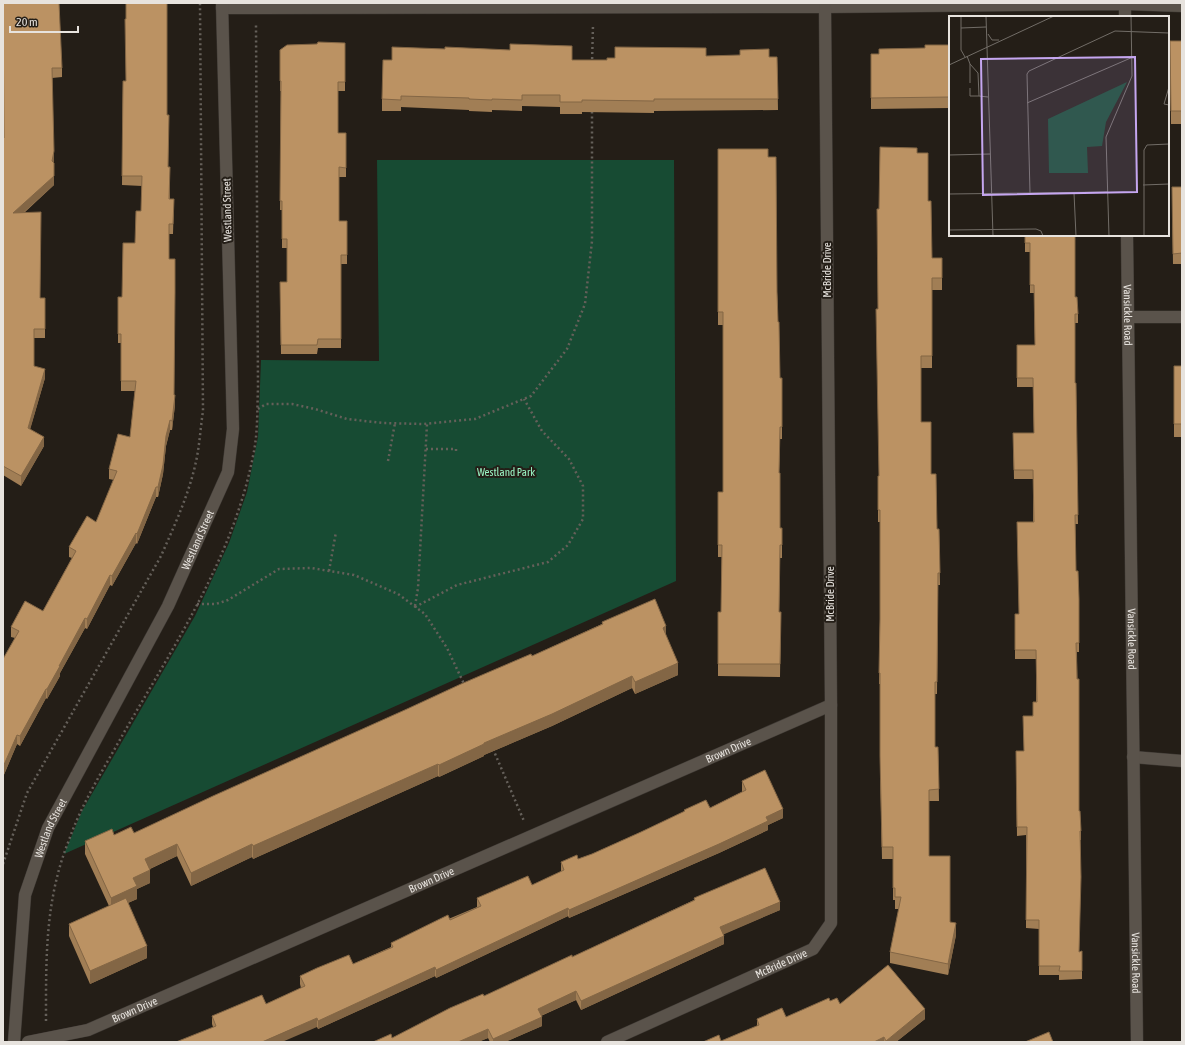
<svg xmlns="http://www.w3.org/2000/svg" width="1185" height="1045" font-family="'Asap Condensed',sans-serif">
	<style>
		.green { fill: #174b33 }
		.lines { fill: none; stroke-linecap: round; stroke-linejoin: round }
		.service-casing { stroke: #3d3833; stroke-width: 13 }
		.minor-casing { stroke: #3d3833; stroke-width: 13 }
		.tertiary-casing { stroke: #3d3833; stroke-width: 13 }
		.path { stroke: #65605a; stroke-width: 2.5; stroke-dasharray: 2 3; stroke-linecap: butt }
		.service { stroke: #5a534b; stroke-width: 12 }
		.minor { stroke: #5a534b; stroke-width: 12 }
		.tertiary { stroke: #5a534b; stroke-width: 12 }
		.wall { fill: #a17e55 }
		.shaded-wall { fill: #836645 }
		.building { fill: #bb9263; stroke: #836645 }
		.labels { text-anchor: middle; stroke-width: 4; stroke-linejoin: round; paint-order: stroke }
		.street-label { font-size: 11px; fill: #e7e3de; stroke: #241e17 }
		.park-label { font-size: 11px; fill: #9af4c4; stroke: #241e17 }
		.inset-road { fill: none; stroke: #726d67; stroke-width: 1 }
		.view { fill: #c5a6f0; fill-opacity: 0.15; stroke: #c5a6f0; stroke-width: 2 }
		.inset-edge { fill: none; stroke: #e7e3de; stroke-width: 2 }
	</style>
	<rect width="100%" height="100%" fill="#241e17"/>
	<path class="green" d="M377 160H674L676 581 64 854 82 811 195 616 229 543 247 492 258 437 261 360 379 361Z"/>
	<g class="lines">
		<g class="service-casing">
			<path id="service" d="M1133 757 1182 761"/>
		</g>
		<g class="minor-casing">
			<g id="minor">
				<path d="M222 8 825 7 1125 4 1182 6"/>
				<path d="M1128 317H1182"/>
				<path id="s1" d="M14 1042 25 895 48 828 168 606 228 472 233 429 222 3"/>
				<path id="s2" d="M28 1042 88 1030 831 705"/>
				<path id="s3" d="M607 1042 813 949 831 923V705L825 7"/>
			</g>
		</g>
		<g class="tertiary-casing">
			<g id="tertiary">
				<path d="M1125 3V17"/>
				<path id="s4" d="M1127 235 1137 1042"/>
			</g>
		</g>
		<path class="path" d="M592 64 593 25
			M258 409 266 404H292L315 409 347 419 383 423 423 424 475 419 531 396 567 349 585 304 592 241V109
			M426 449H456V454
			M388 461 395 423
			M329 571 336 532
			M197 604H216L228 600 279 569 311 568 354 575 398 594 425 614 447 648 465 686
			M415 606 418 588 427 424
			M415 607 457 585 548 562 568 545 583 519V486L569 459 542 431 524 399
			M493 749 524 821
			M3 864 27 793 161 556C176 522 192 488 198 451 200 438 201 424 203 411L200 3
			M46 1021C46 957 45 900 69 840 82 803 103 770 122 736 173 647 233 558 253 456 258 434 257 411 258 388L256 25"/>
		<use href="#service" class="service"/>
		<use href="#minor" class="minor"/>
		<use href="#tertiary" class="tertiary"/>
	</g>
	<path class="wall" d="M3 3 62 68V77L52 78 54 185 24 213 40 298H45V338H34V366L45 378 30 429 44 446 21 486 3 475Z
		M1170 41H1182V124H1171Z
		M345 43V91H338V133H346V177H339V221H347V264H341V348H318L317 354H281L280 282H287V248H282V210H280L281 91H280V50Z
		M950 45V108L871 109V54H879Z
		M706 56 777 57 778 110 654 111V113L582 112V114H560V107L522 106V111L492 110V112L469 111V110L401 107V111H382V99L392 60H607Z
		M123 81 167 115 168 167 170 199H174L173 234H169V259L174 395 175 405 172 430H170L166 446 163 474 158 497H156L137 544 136 543 112 586 110 585 87 629 85 628 60 673V676L47 699 46 698 20 746 17 744 3 777V659L15 638 11 637V627L43 611 72 558 69 557V547L96 522 114 480 109 479V469L130 437 135 391H121V343H118V297H122L135 243 141 211 142 186 122 185Z
		M718 149 768 157 777 292 780 378H782V439H780L779 473 780 528H782V558H780L779 612H781L780 677 718 676V612H721L722 557H718V492H723V325H718Z
		M917 153 928 201 932 258H942V290H932V368H921V422L931 474 937 529H939L940 585H938L937 694H935V747H938L939 801H929V856L950 922 956 935 948 975 890 963V952L899 909H895V900H893V859H882L880 767V684H879L880 622V522H878V487L879 476V209Z
		M1172 187H1182V264H1173Z
		M1025 235 1075 297 1078 314V323H1075V383L1078 524H1075L1076 571 1079 599V652H1077L1079 811 1081 831V840H1080L1079 952 1082 951V979L1059 980V975H1039V929L1026 928V835L1017 836 1016 751H1024L1036 702V659H1015V614H1019L1033 522V479H1014L1013 433H1034L1033 387H1017V345H1035L1034 293H1030V252H1025Z
		M1174 366H1182V437H1174Z
		M602 622 666 636 678 675 635 694 632 688 552 726 484 755V756L439 777 438 776 253 859 252 857 191 886 177 856 150 869V883L137 889V899L128 903 147 958 90 984 69 936V924L109 906 85 854V841L114 835 134 833 532 656 602 624Z
		M742 781 783 818 768 825V830L719 853 569 918 568 916 436 978 435 976 318 1029 317 1027H213L212 1024V1016L266 1004 301 988 300 984V976L353 964 391 947V943L477 907V898L532 885 561 872V862L578 859 592 854 641 832 684 812V810L710 808 742 792Z
		M694 898 780 910 723 934 724 944 581 1010 576 1000 541 1016 542 1026 505 1042H490L488 1038 478 1042H373L392 1038 484 996 572 957 694 900Z
		M830 1001 840 1004 925 1019 896 1042H703L721 1041 757 1026V1019L786 1017Z"/>
	<path class="shaded-wall" d="M54 151V161L52 171V161Z
		M54 176V185L13 222V213Z
		M45 369V378L28 437V428Z
		M175 395V405L172 430V421Z
		M170 420V430L166 446 163 474 158 497V487L166 436Z
		M44 437V446L21 486V476Z
		M156 487V497L137 544V534Z
		M136 533V543L112 586V576Z
		M110 575V585L87 629V619Z
		M85 618V628L60 673V676L47 699V689L59 666Z
		M666 626V639L663 628Z
		M678 663V675L635 694V682Z
		M632 676V688L552 726 484 755V756L439 777V765L484 743Z
		M46 689V698L20 746V736Z
		M17 735V744L3 777V767Z
		M438 764V776L253 859V846Z
		M783 809V818L768 825V830L719 853 569 918V910Z
		M177 844V856L145 871V859Z
		M252 844V857L191 886V873Z
		M150 870V883L137 889V899L111 910V898L133 878Z
		M780 902V910L720 936V927Z
		M568 908V916L436 978V970Z
		M956 923V935L948 975V964Z
		M724 936V944L581 1010V1001Z
		M147 946V958L90 984V971Z
		M435 967V976L318 1029V1021Z
		M576 991V1000L538 1017V1009Z
		M925 1009V1019L896 1042H886V1041Z
		M542 1017V1026L505 1042H493V1039Z
		M317 1018V1027L282 1042H262Z
		M488 1029V1038L478 1042H458Z
		M884 1037V1042H874Z"/>
	<path class="building" d="M3 3H59L62 68H52L54 151 52 161 54 163V176L13 213 41 212 40 298H45V329H34V366L45 369 28 428 44 437 21 476 3 466V138H4Z
		M126 3H167V115H169L168 167H170L169 199H174L173 224H169V259H175V293L174 395H175L172 421 170 420 166 436 163 465 158 487H156L137 534 136 533 112 576 110 575 87 619 85 618 59 666H60L47 689H46L20 736 17 735 3 767V659L19 631 11 627 25 601 43 611 76 551 69 547 87 516 96 522 117 471 109 469 118 434 130 437 136 381H121V334H118V297H122L123 243H135L136 211H141L142 176H122L123 81H126L125 19H126Z
		M1170 41H1182V111H1171Z
		M318 42 345 43V82H338V133H346V168L339 167V221H347V255H341V339H318L317 345H281L280 282H287V239H282V201H280L281 81H280V50L287 45 317 44Z
		M510 44 572 46V60H607V58H615V47L706 48V56L740 55V50L769 49V57H777L778 99H654V101L582 100V102H560V95H522V100L492 99V100L469 99V98L401 96V100L382 99 383 60H392V47L445 49V47L510 50Z
		M925 45H950V97L871 98V54H879V49L925 48Z
		M880 147 917 148V153H928V201H931L932 258H942V278H932V356H921V422H931V474H936L937 529H939L940 573H938L937 682H935V747H938L939 789 929 790V856H950V922L956 923 948 964 890 952 901 897H895V888H893V847H882L880 756V673H879L880 619V510H878V476H879L876 309H878L877 209H879Z
		M718 149H768V157H776L777 292 778 322H779L780 378H782V427H780L779 473H780V528H782V545H780L779 612H781L780 664H718V612H721L722 545H718V492H723V312H718Z
		M1172 187H1182V253L1173 254Z
		M1025 235H1075V297H1077L1078 314H1075V383H1076L1078 515H1075L1076 571H1078L1079 599V643H1076L1077 679H1079V811H1080L1081 831H1080L1081 877 1079 952 1082 951V971H1059L1060 966H1039V920H1026L1027 827H1017L1016 751H1024L1023 716H1033V702H1037L1036 650H1015V614H1019L1017 522H1034L1033 470H1014L1013 433H1034L1033 378H1017V345H1035L1034 285H1030V243H1025Z
		M1174 366H1182V424H1174Z
		M655 599 666 626 663 628 678 663 635 682 632 676 552 714 484 743V744L439 765 438 764 253 846 252 844 191 873 177 844 145 859 150 870 133 878 137 886 111 898 85 841 112 829 114 835 131 827 134 833 213 796 407 709 461 684 531 654 532 656 603 624 602 622Z
		M765 770 783 809 766 817 768 821 719 844 569 910 568 908 436 970 435 967 318 1021 317 1018 262 1042H176L216 1026 212 1016 262 995 266 1004 305 986 300 976 317 968 349 955 353 964 393 947 391 943 448 915 450 920 481 906 477 898 491 892 528 876 532 885 564 870 561 862 577 855 578 859 592 854 641 832 685 811 684 810 706 800 710 808 746 790 742 781Z
		M765 868 780 902 720 927 724 936 581 1001 576 991 538 1009 542 1017 493 1039 488 1029 458 1042H373L391 1034 392 1038 450 1008 483 994 484 996 572 955V957L695 900 694 898Z
		M126 898 147 946 90 971 69 924Z
		M888 965 925 1009 886 1041 884 1037 874 1042H703L719 1035 721 1041 759 1025 757 1019 782 1008 786 1017 829 998 830 1001 837 998 840 1004Z
		M1049 1032 1053 1042H1025Z"/>
	<g class="labels">
		<g class="street-label">
			<text transform="translate(227 210) rotate(-91)" y="4">Westland Street</text>
			<text transform="translate(827 270) rotate(-90)" y="4">McBride Drive</text>
			<text dy="4" stroke="none"><textPath href="#s4" startOffset="80">Vansickle Road</textPath></text>
			<text dy="4" stroke="none"><textPath href="#s1" startOffset="543">Westland Street</textPath></text>
			<text transform="translate(830 594) rotate(-90)" y="4">McBride Drive</text>
			<text dy="4" stroke="none"><textPath href="#s4" startOffset="404">Vansickle Road</textPath></text>
			<text dy="4" stroke="none"><textPath href="#s2" startOffset="760">Brown Drive</textPath></text>
			<text dy="4" stroke="none"><textPath href="#s1" startOffset="219">Westland Street</textPath></text>
			<text dy="4" stroke="none"><textPath href="#s2" startOffset="436">Brown Drive</textPath></text>
			<text dy="4" stroke="none"><textPath href="#s4" startOffset="728">Vansickle Road</textPath></text>
			<text dy="4" stroke="none"><textPath href="#s3" startOffset="191">McBride Drive</textPath></text>
			<text dy="4" stroke="none"><textPath href="#s2" startOffset="112">Brown Drive</textPath></text>
		</g>
		<g class="park-label">
			<text x="506" y="476">Westland Park</text>
		</g>
	</g>
	<g transform="translate(949 16)">
		<rect width="220" height="220" fill="#241e17"/>
		<path d="M178 66 157 106 153 130 138 131 139 157H100L99 103Z" fill="#174b33"/>
		<path class="inset-road" d="M12 0V12L37 11M37 0 44 220M12 12V34L16 41M39 18 43 24H50M18 40 21 48 29 57 30 80 39 81M0 49 105 0M21 67V48M220 71 215 88 220 89M21 72V80H30M78 87 184 41M0 139 41 138M194 169 220 168M81 177 78 58 80 55 166 15 220 17M125 177 127 220M0 178 159 176M0 214 87 213 92 215 94 220M160 220 157 121 183 60 182 0M195 220V134L198 129 220 128"/>
		<path class="view" d="M186 41 188 176 34 179 32 43Z"/>
		<rect width="220" height="220" class="inset-edge"/>
	</g>
	<rect width="1185" height="1045" fill="none" stroke="#e7e3de" stroke-width="8"/>
	<path d="M10 26v6h68v-6" fill="none" stroke="#e7e3de" stroke-width="2"/>
	<text x="16" y="26" font-size="12" fill="#e7e3de" stroke="#241e17" stroke-width="3" paint-order="stroke">20 m</text>
</svg>
